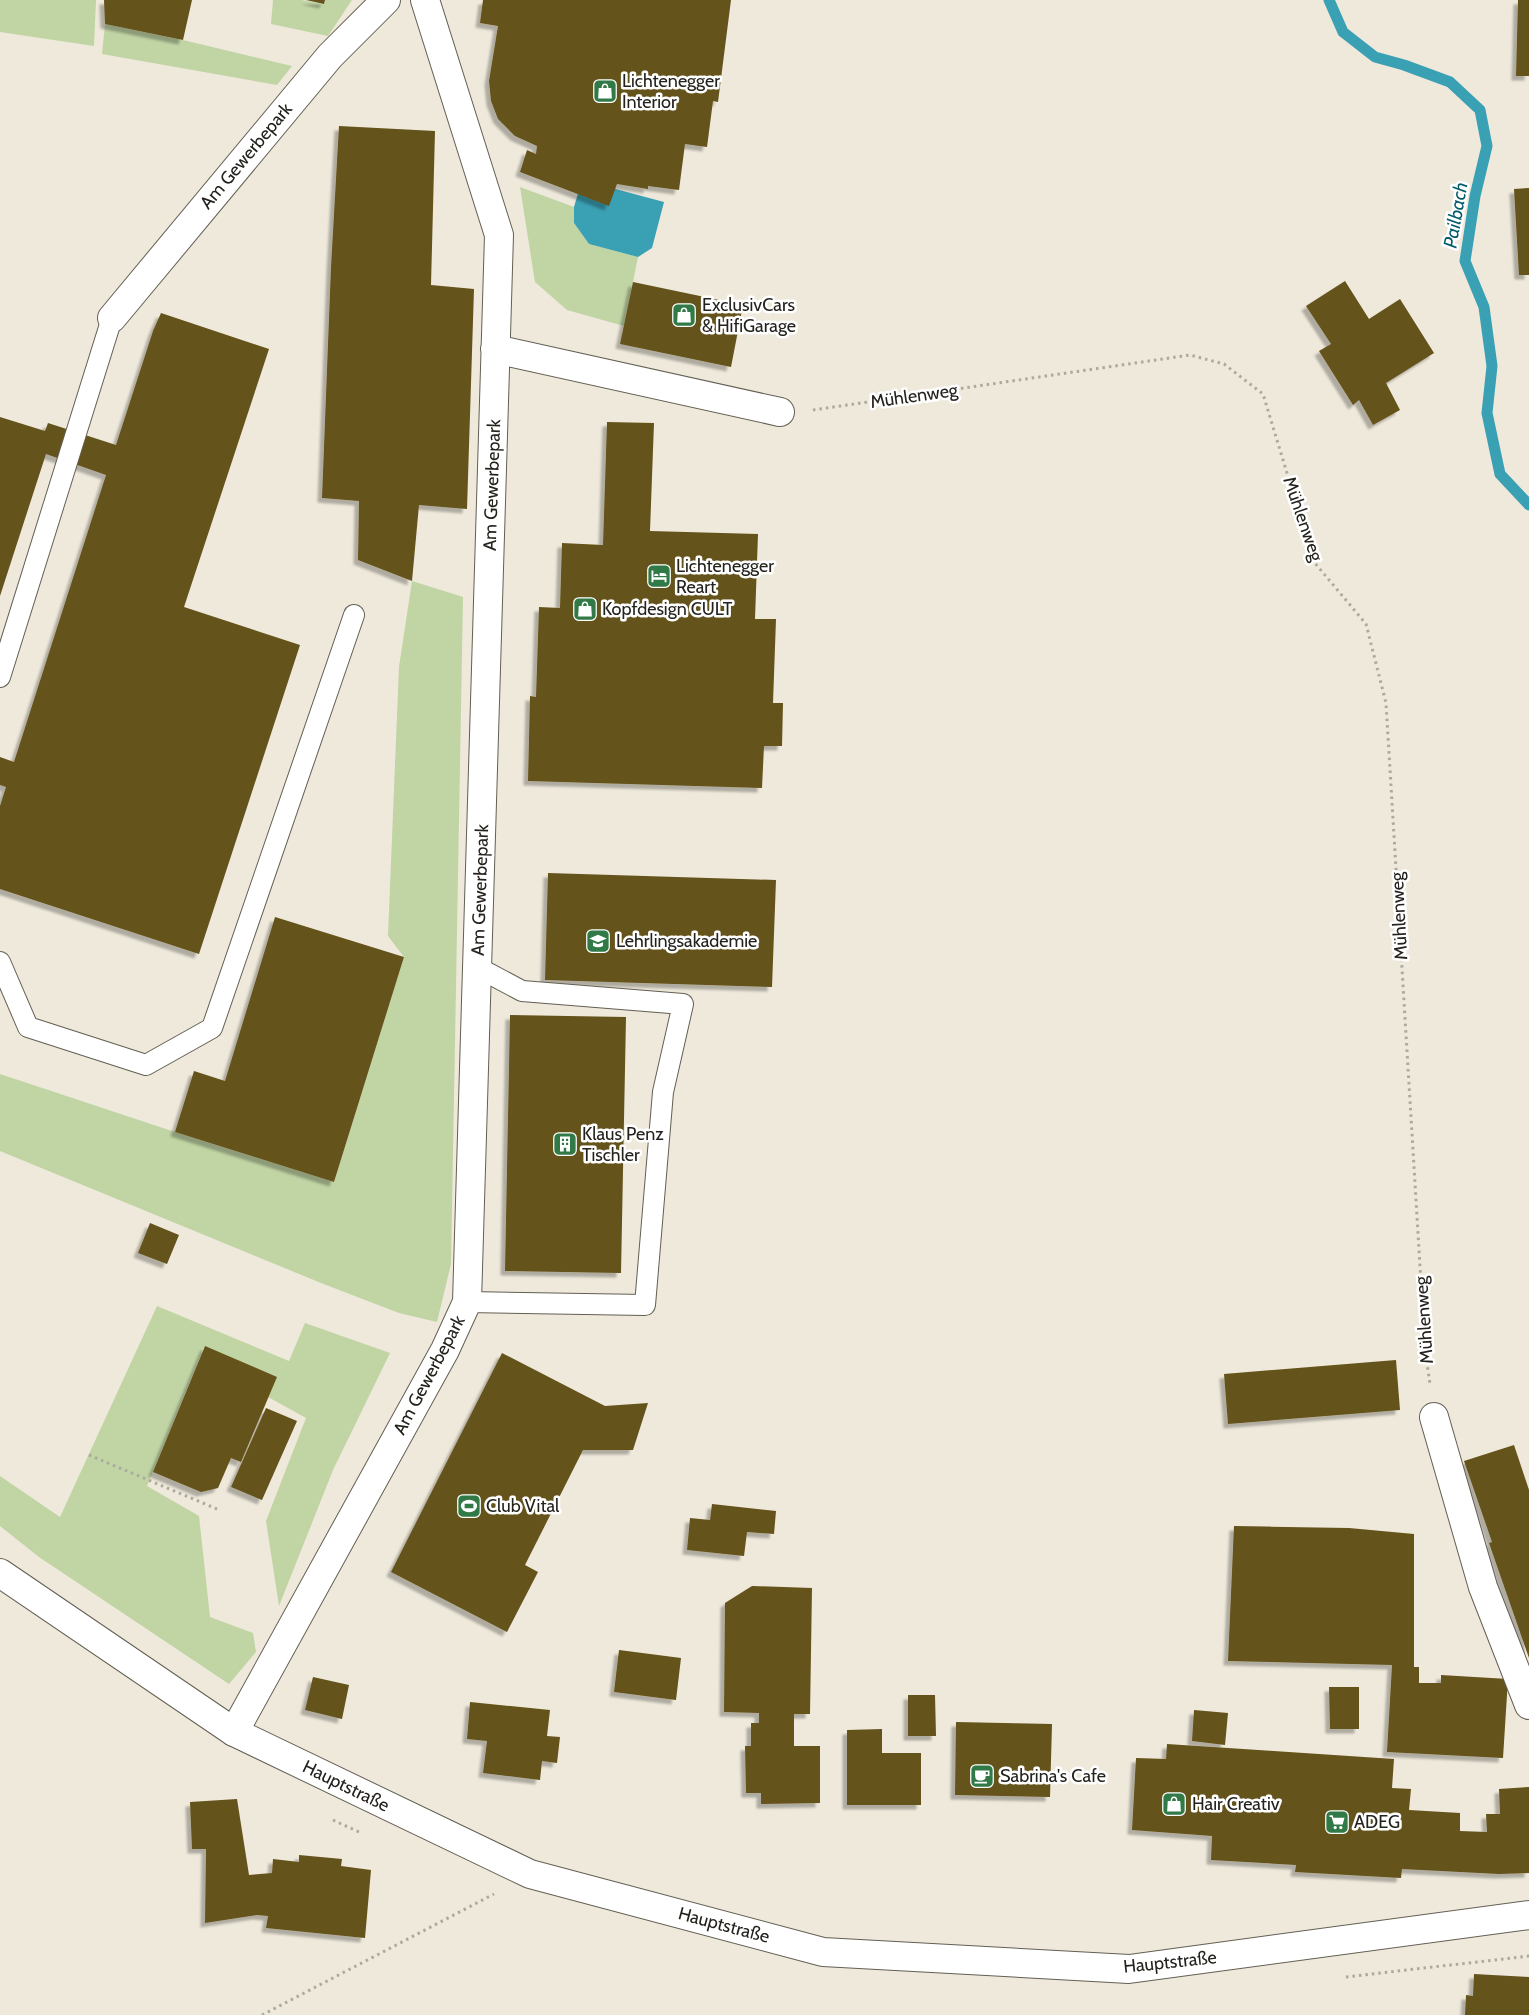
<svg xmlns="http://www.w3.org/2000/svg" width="1529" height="2015" font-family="Cabin,sans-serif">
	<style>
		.green { fill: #c0d4a4 }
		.water { fill: #3aa0b3 }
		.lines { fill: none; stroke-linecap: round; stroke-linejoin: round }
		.stream { stroke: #3aa0b3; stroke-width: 11 }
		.building { fill: #65521b; filter: url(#shadow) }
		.service-casing { stroke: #635f53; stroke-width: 22 }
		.minor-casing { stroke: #635f53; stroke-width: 30 }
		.secondary-casing { stroke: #635f53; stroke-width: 30 }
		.path { stroke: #ada99e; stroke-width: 3; stroke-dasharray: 2.5 4; stroke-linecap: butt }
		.service { stroke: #fff; stroke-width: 20 }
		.minor { stroke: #fff; stroke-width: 28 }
		.secondary { stroke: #fff; stroke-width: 28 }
		.labels { text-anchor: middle; stroke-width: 5; stroke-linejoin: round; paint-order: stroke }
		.poi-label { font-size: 18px; fill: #24221d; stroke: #fff; text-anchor: start }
		.street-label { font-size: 18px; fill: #24221d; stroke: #fff }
		.water-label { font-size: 19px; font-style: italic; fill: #025b69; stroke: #fff }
	</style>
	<defs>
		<filter id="shadow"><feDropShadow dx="-4.5" dy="4.5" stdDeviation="1" flood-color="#0004"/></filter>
	</defs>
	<rect width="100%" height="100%" fill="#eee9db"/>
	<path class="green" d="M0 0H96L94 46 0 32Z
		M273 0H301L324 4 325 0H352L328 36 271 24Z
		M105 24 183 40 292 66 277 85 102 54Z
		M520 187 574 207V223L589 244 638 257 624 326 567 310 535 282Z
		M412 581 463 597 451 1264 437 1322 399 1313 321 1283 0 1151V1074L175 1132 334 1182 404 957 388 936 399 667Z
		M157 1306 289 1361 305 1323 390 1353 333 1470 279 1606 266 1521 306 1418 268 1397 204 1347 147 1486 199 1516 210 1617 253 1633 256 1652 229 1684 39 1557 0 1526V1476L60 1517Z"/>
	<path class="water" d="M582 180 664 202 652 248 638 257 589 244 574 223V207Z"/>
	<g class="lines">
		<path class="stream" d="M1329 0 1343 32 1375 57 1404 65 1450 82 1480 110 1487 146 1475 196 1465 261 1484 307 1492 366 1487 413 1500 474 1529 505"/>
	</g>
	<path class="building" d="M104 0H192L183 40 105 24Z
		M306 0H325L324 4Z
		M483 0H731L718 102 713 101 707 147 685 144 679 190 648 186V189L617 184 609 206 520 172 527 150 536 154 537 146 515 136 498 119 491 101 489 81 498 26 480 23Z
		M1518 0H1529V76H1516Z
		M339 126 435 131 431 285 474 289 467 509 419 505 412 581 358 560 359 501 322 498 331 267Z
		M1529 188V275H1519L1514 189Z
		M1345 281 1369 319 1400 299 1434 353 1386 383 1400 410 1373 425 1359 400 1353 405 1319 351 1331 344 1306 306Z
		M633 282 743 305 731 367 620 344Z
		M161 313 269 349 184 607 300 645 199 954 0 889V806L6 787 0 785V757L14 762 106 475 46 454 0 596V417L45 431 48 423 116 445 153 331Z
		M607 422 654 423 650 531 758 534 755 619H776L773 703H783L782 746H764L762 788 528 781 530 696 536 697 539 607 560 608 562 543 603 545Z
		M548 873 776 880 772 987 545 980Z
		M275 917 404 957 334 1182 175 1132 194 1071 225 1081Z
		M510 1015 626 1017 621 1273 505 1271Z
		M150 1223 179 1235 167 1264 138 1253Z
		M205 1346 277 1377 241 1462 231 1458 218 1488 201 1492 153 1472Z
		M502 1353 605 1406 648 1403 633 1450H583L525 1565 538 1572 507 1632 391 1572Z
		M1396 1360 1400 1410 1228 1424 1224 1374Z
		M266 1408 297 1421 262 1500 231 1487Z
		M1514 1445 1529 1490V1658L1489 1543 1492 1542 1464 1461Z
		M712 1504 776 1511 774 1534 747 1532 744 1556 687 1550 690 1518 710 1520Z
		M1234 1526 1349 1528 1414 1534V1667H1419V1683H1441V1675L1508 1679 1503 1758 1387 1752 1392 1665 1228 1661Z
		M752 1586 812 1588 810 1714H794V1746H820V1803L761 1804V1793H746L745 1746H751V1723H759V1713L724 1712 725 1603Z
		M619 1650 681 1658 676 1700 614 1692Z
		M313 1677 349 1685 342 1719 305 1710Z
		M1329 1687H1359V1729H1330Z
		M908 1695H935L936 1736H908Z
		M470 1702 550 1710 547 1736 560 1737 557 1763 542 1761 540 1780 483 1773 487 1741 467 1739Z
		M1194 1710 1228 1713 1225 1745 1192 1741Z
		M956 1722 1052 1724 1050 1797 955 1795Z
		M882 1729V1753H921V1805H847V1730Z
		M1167 1744 1394 1759 1392 1788 1411 1789 1409 1810 1460 1813V1831L1487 1832 1486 1814H1500L1499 1789 1529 1787V1873L1499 1874 1402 1869 1401 1878 1295 1872 1296 1865 1211 1860 1212 1836 1132 1830 1136 1758 1166 1759Z
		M237 1799 249 1875 272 1873 273 1859 299 1862V1855L342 1859 341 1866 371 1870 365 1938 266 1928 268 1916 257 1915 205 1923 206 1849H192L190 1802Z
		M1474 1974 1529 1977V2015H1465L1466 1995 1473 1996Z"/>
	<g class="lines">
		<g class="service-casing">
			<path id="service" d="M0 677 112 318
				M0 962 28 1027 146 1065 212 1028 354 615
				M467 1302 645 1305 663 1092 683 1004 522 991 477 967"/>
		</g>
		<g class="minor-casing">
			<path id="minor" d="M112 318 330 56 386 0
				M495 349 780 412
				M1434 1417 1483 1587 1529 1705
				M234 1732 445 1350 467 1302 499 235 425 0"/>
		</g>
		<g class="secondary-casing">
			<path id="secondary" d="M0 1573 234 1732 530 1874 823 1952 1129 1969 1529 1915"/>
		</g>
		<path class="path" d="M813 410 1190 355 1224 364 1263 394 1314 562 1366 624 1386 703 1425 1349 1430 1384
			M89 1455 217 1509
			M333 1820 361 1833
			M1346 1977 1529 1956
			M262 2015 494 1894"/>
		<use href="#service" class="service"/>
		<use href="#minor" class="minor"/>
		<use href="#secondary" class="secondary"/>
	</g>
	<defs>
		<g id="shop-square" transform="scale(1.25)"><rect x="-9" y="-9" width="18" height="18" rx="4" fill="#317946" stroke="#fff"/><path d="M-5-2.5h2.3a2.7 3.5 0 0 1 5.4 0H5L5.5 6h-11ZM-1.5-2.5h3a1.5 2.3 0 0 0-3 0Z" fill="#fff"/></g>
		<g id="hotel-square" transform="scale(1.25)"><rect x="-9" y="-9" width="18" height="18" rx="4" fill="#317946" stroke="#fff"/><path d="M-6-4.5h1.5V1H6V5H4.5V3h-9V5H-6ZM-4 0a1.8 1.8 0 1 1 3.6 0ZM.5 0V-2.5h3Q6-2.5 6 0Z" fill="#fff"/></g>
		<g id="school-square" transform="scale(1.25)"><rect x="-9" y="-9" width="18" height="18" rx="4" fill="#317946" stroke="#fff"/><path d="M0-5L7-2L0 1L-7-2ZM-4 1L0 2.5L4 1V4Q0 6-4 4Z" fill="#fff"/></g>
		<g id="building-square" transform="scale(1.25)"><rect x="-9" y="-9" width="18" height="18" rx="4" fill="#317946" stroke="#fff"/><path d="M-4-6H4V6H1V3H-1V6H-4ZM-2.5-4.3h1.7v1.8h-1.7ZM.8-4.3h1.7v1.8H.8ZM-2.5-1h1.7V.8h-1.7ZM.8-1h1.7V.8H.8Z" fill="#fff"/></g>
		<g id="stadium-square" transform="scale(1.25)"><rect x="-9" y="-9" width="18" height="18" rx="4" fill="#317946" stroke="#fff"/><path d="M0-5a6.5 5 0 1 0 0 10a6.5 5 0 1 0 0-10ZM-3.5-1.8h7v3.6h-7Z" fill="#fff"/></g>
		<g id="cafe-square" transform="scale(1.25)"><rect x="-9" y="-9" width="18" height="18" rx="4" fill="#317946" stroke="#fff"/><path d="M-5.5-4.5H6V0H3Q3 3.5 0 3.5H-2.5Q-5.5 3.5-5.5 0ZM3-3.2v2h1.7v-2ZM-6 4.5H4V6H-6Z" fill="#fff"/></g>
		<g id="supermarket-square" transform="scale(1.25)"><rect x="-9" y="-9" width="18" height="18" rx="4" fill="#317946" stroke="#fff"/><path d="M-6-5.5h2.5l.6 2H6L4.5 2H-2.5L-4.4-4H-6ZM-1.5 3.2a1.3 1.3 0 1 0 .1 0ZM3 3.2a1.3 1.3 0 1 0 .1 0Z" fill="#fff"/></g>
	</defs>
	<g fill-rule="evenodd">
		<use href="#shop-square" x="605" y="91"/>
		<use href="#shop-square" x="684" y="315"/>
		<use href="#hotel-square" x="659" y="576"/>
		<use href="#shop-square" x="585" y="609"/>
		<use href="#school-square" x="598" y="941"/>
		<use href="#building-square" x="565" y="1144"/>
		<use href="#stadium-square" x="469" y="1506"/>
		<use href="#cafe-square" x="982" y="1776"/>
		<use href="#shop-square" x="1174" y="1804"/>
		<use href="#supermarket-square" x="1337" y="1822"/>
	</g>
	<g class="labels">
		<g class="poi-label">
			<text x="622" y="87">Lichtenegger<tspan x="622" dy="21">Interior</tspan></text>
			<text x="702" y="311">ExclusivCars<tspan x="702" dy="21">&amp; HifiGarage</tspan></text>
			<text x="676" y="572">Lichtenegger<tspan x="676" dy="21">Reart</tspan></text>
			<text x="602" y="615">Kopfdesign CULT</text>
			<text x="616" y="947">Lehrlingsakademie</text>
			<text x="582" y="1140">Klaus Penz<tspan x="582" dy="21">Tischler</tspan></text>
			<text x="486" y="1512">Club Vital</text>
			<text x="1000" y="1782">Sabrina's Cafe</text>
			<text x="1192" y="1810">Hair Creativ</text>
			<text x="1354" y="1828">ADEG</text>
		</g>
		<g class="street-label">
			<text transform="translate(246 156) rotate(-50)" y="6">Am Gewerbepark</text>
			<text transform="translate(914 396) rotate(-8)" y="6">Mühlenweg</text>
			<text transform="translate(492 485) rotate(-88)" y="6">Am Gewerbepark</text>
			<text transform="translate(1303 519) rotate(71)" y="6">Mühlenweg</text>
			<text transform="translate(480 890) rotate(-88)" y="6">Am Gewerbepark</text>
			<text transform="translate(1399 916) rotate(-93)" y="6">Mühlenweg</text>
			<text transform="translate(1424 1320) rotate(-94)" y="6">Mühlenweg</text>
			<text transform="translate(429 1375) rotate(-62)" y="6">Am Gewerbepark</text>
			<text transform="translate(346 1786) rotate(26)" y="6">Hauptstraße</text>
			<text transform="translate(724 1925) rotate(15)" y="6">Hauptstraße</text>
			<text transform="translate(1170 1962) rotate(-6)" y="6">Hauptstraße</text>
		</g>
		<g class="water-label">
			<text transform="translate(1455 215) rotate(-80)" y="7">Pailbach</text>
		</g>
	</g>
</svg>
